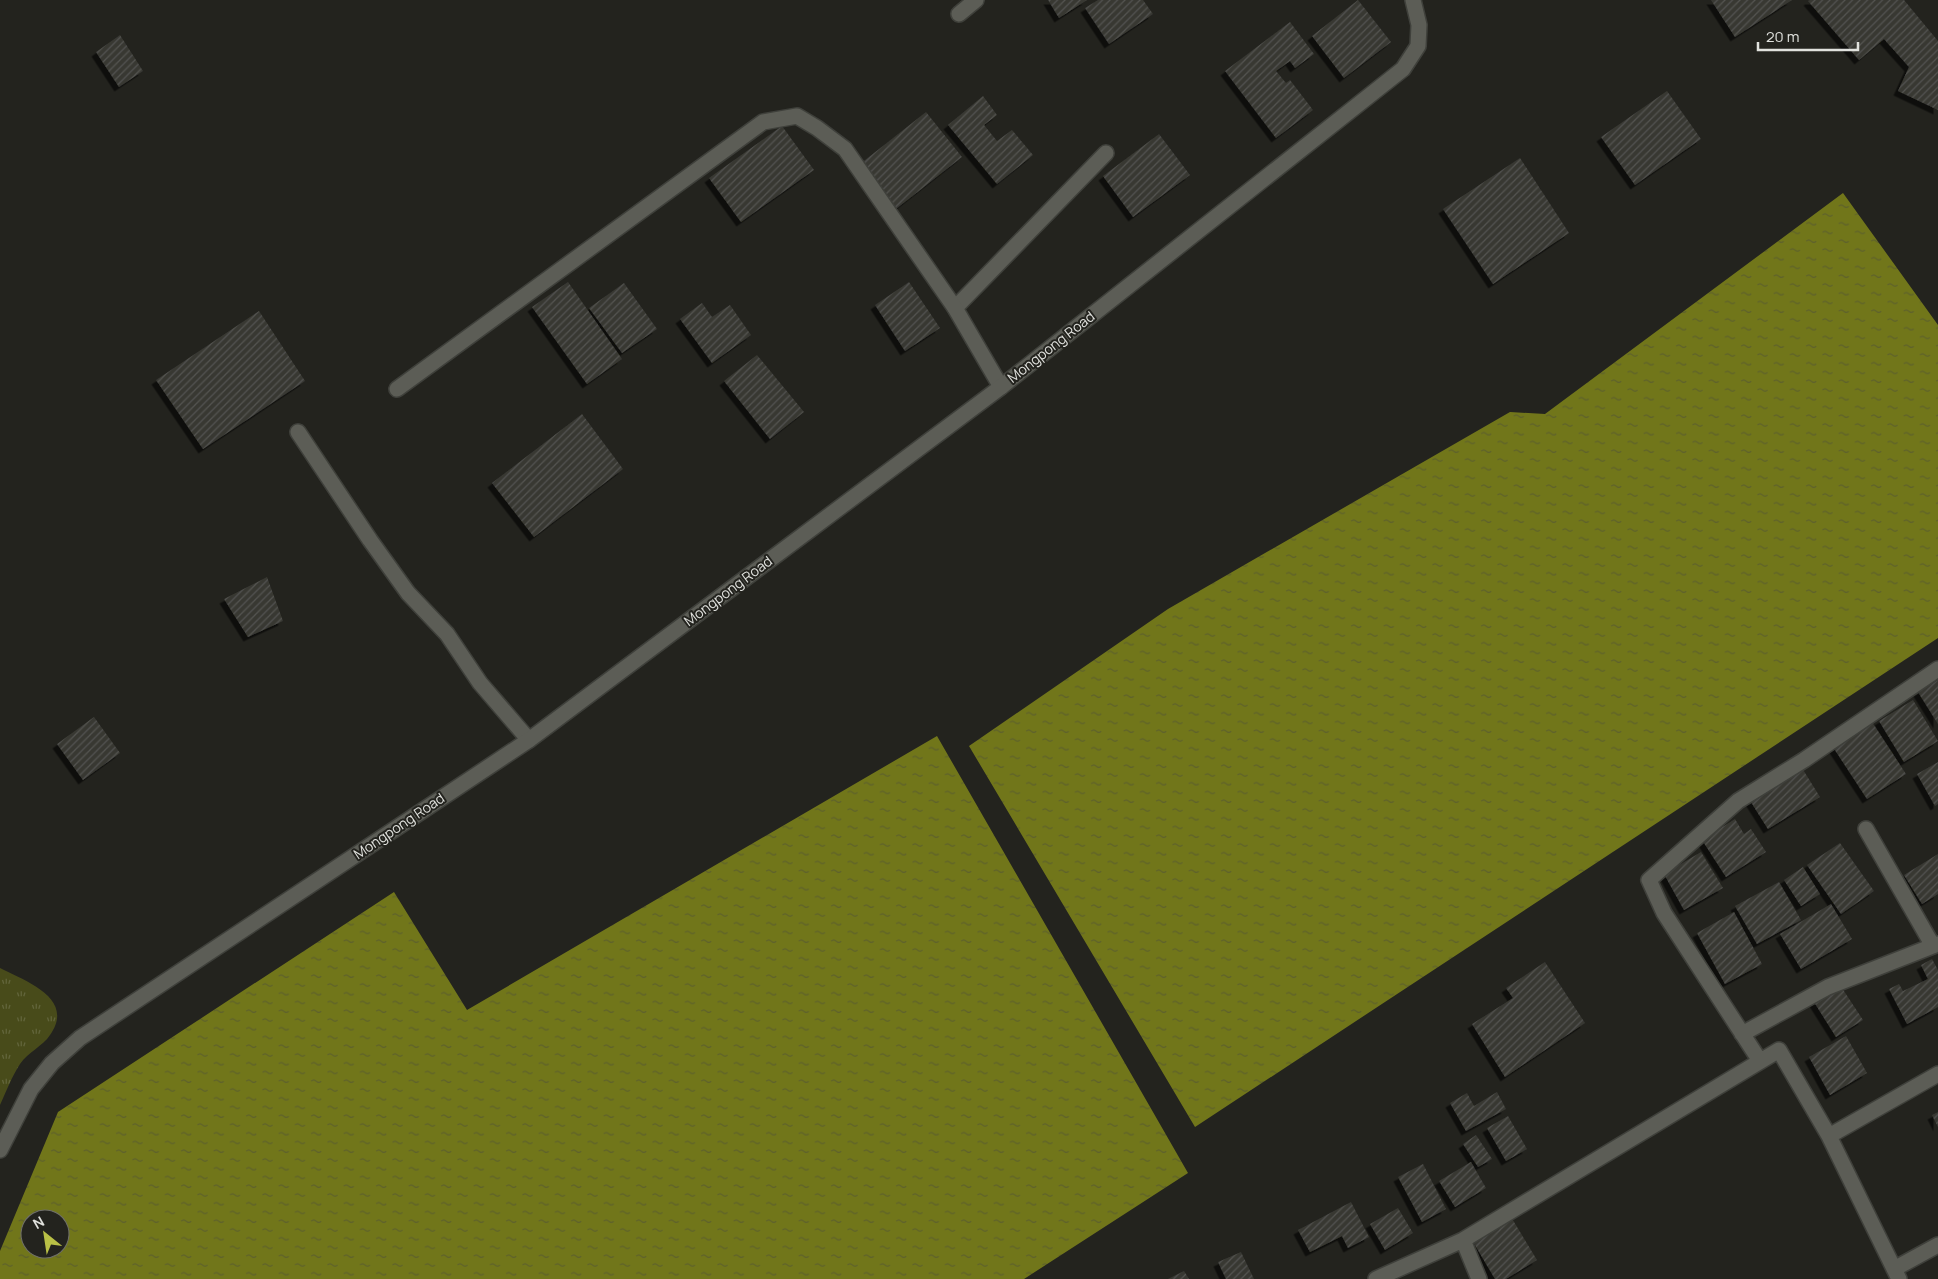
<svg xmlns="http://www.w3.org/2000/svg" width="1938" height="1279" font-family="Manrope,sans-serif">
	<style>
		.grass { fill: url(#grass-tufts) }
		.water { fill: url(#water-ripples); fill-rule: evenodd }
		.building { fill: url(#building-hatch); filter: url(#shadow) }
		.lines { fill: none; stroke-linecap: round; stroke-linejoin: round }
		.lane-casing { stroke: #3f403b; stroke-width: 18 }
		.street-casing { stroke: #3f403b; stroke-width: 18 }
		.secondary-casing { stroke: #3f403b; stroke-width: 18 }
		.lane { stroke: #5c5d56; stroke-width: 15 }
		.street { stroke: #5c5d56; stroke-width: 15 }
		.secondary { stroke: #5c5d56; stroke-width: 15 }
		.labels { text-anchor: middle; stroke-width: 4; stroke-linejoin: round; paint-order: stroke }
		.street-label { font-size: 14px; fill: #e1e2de; stroke: #23231e }
	</style>
	<defs>
		<pattern id="grass-tufts" width="24" height="20" patternUnits="userSpaceOnUse" patternTransform="scale(1.25)"><rect width="24" height="20" fill="#484b1a"/><path d="M3 7l-1-3M5 7V3M7 7l1-3M15 17l-1-3M17 17v-4M19 17l1-3" fill="none" stroke="#62653b"/></pattern>
		<pattern id="water-ripples" width="26" height="14" patternUnits="userSpaceOnUse" patternTransform="scale(1.25)"><rect width="26" height="14" fill="#71761a"/><path d="M2 4q2-2 4 0t4 0M15 11q2-2 4 0t4 0" fill="none" stroke="#5d602c"/></pattern>
		<pattern id="building-hatch" width="6" height="6" patternUnits="userSpaceOnUse" patternTransform="scale(1.25)"><rect width="6" height="6" fill="#383833"/><path d="M-1 1l2-2M0 6l6-6M5 7l2-2" fill="none" stroke="#545450"/></pattern>
		<filter id="shadow"><feDropShadow dx="-4.5" dy="4.5" stdDeviation="0" flood-color="#0009"/></filter>
	</defs>
	<rect width="100%" height="100%" fill="#23231e"/>
	<path class="grass" d="M0 968C25 981 76 998 50 1035 43 1046 28 1052 20 1064 12 1076 6 1092 0 1105Z"/>
	<path class="water" d="M1843 193 1938 325V638L1195 1127 969 746 1168 609 1510 412 1545 414Z
		M937 736 1188 1173 1024 1279H0V1251L58 1112 394 892 467 1010ZM30 1219H60V1249H30Z"/>
	<path class="building" d="M1048 0H1087L1059 18Z
		M1098 0H1143L1153 14 1109 44 1085 8Z
		M1358 0 1391 42 1344 78 1312 36Z
		M1711 0H1792L1735 37Z
		M1810 0H1904L1938 41V110L1898 91 1909 67 1884 39 1859 60 1808 1Z
		M1290 22 1314 54 1295 68 1290 61 1276 71 1286 83 1290 80 1313 110 1276 138 1225 71Z
		M120 35 143 71 119 87 96 52Z
		M1667 91 1701 139 1635 185 1601 137Z
		M983 96 997 115 984 125 997 141 1012 130 1033 155 997 184 948 125Z
		M926 112 962 157 896 209 860 164Z
		M782 126 814 170 741 222 709 178Z
		M1159 134 1190 175 1133 217 1103 176Z
		M1520 158 1569 233 1493 284 1443 209Z
		M568 282 622 359 587 384 532 307Z
		M909 282 940 328 905 351 875 305Z
		M624 283 657 329 622 353 589 308Z
		M702 303 712 317 730 305 751 335 712 363 680 319Z
		M259 311 305 381 203 449 156 380Z
		M757 355 804 412 770 439 724 381Z
		M582 414 623 469 534 537 492 483Z
		M267 577 283 621 248 637 224 599Z
		M1938 680V724L1918 692Z
		M1913 700 1938 741 1904 762 1879 721Z
		M94 717 120 753 83 780 57 744Z
		M1870 719 1906 774 1867 799 1831 744Z
		M1938 762V804L1935 806 1917 774Z
		M1802 768 1820 797 1768 829 1749 799Z
		M1735 819 1744 834 1751 829 1766 852 1726 877 1702 840Z
		M1840 843 1874 891 1841 914 1807 865Z
		M1701 852 1723 888 1684 910 1664 874Z
		M1938 854V894L1922 904 1904 875Z
		M1803 867 1820 894 1801 906 1784 880Z
		M1779 882 1801 920 1757 944 1735 906Z
		M1831 904 1852 939 1801 969 1780 934Z
		M1734 912 1762 964 1725 984 1697 933Z
		M1932 959 1938 970V1007L1907 1024 1889 989 1899 984 1903 991 1928 979 1921 965Z
		M1545 962 1585 1023 1505 1077 1472 1024 1513 998 1506 988Z
		M1840 985 1863 1020 1836 1037 1814 1002Z
		M1846 1036 1867 1073 1830 1095 1809 1057Z
		M1497 1092 1506 1109 1466 1131 1450 1103 1467 1093 1474 1106Z
		M1938 1112V1127L1932 1115Z
		M1508 1116 1527 1149 1506 1161 1487 1128Z
		M1476 1135 1492 1159 1478 1167 1463 1144Z
		M1471 1162 1486 1188 1455 1207 1439 1181Z
		M1423 1164 1446 1209 1422 1222 1398 1177Z
		M1351 1202 1369 1237 1348 1248 1342 1236 1310 1252 1298 1230Z
		M1398 1208 1413 1233 1385 1250 1370 1224Z
		M1511 1217 1537 1260 1506 1279H1495L1472 1240Z
		M1241 1252 1254 1279H1226L1218 1262Z
		M1184 1271 1189 1279H1168Z"/>
	<g class="lines">
		<g class="lane-casing">
			<path id="lane" d="M955 308 1106 153
				M298 432 370 540 408 593 447 634 480 683 529 740"/>
		</g>
		<g class="street-casing">
			<path id="street" d="M959 14 976 0
				M397 389 763 122 797 116 817 128 845 149 955 308 1001 387
				M1866 829 1933 946
				M1742 1034 1828 987 1938 944
				M1760 1061 1664 913 1649 880 1738 801 1804 760 1938 669
				M1829 1136 1938 1074
				M1463 1240 1479 1279
				M1894 1269 1938 1245
				M1376 1279 1463 1240 1779 1050 1829 1136 1899 1279"/>
		</g>
		<g class="secondary-casing">
			<path id="secondary" d="M0 1150 31 1089 52 1063 80 1038 529 740 1001 387 1403 69 1418 46 1419 25 1413 0"/>
		</g>
		<use href="#lane" class="lane"/>
		<use href="#street" class="street"/>
		<use href="#secondary" class="secondary"/>
	</g>
	<g class="labels">
		<g class="street-label">
			<text transform="translate(1051 347) rotate(-38)" y="5">Mongpong Road</text>
			<text transform="translate(728 591) rotate(-37)" y="5">Mongpong Road</text>
			<text transform="translate(399 826) rotate(-34)" y="5">Mongpong Road</text>
		</g>
	</g>
	<g transform="translate(45 1234) rotate(330)"><circle r="24" fill="#23231e" stroke="#6f6f6b"/>
	<path d="M0-4L9 19L0 12L-9 19Z" fill="#b9c046"/>
	<text y="-8" font-size="14" font-weight="bold" text-anchor="middle" fill="#e1e2de">N</text>
	</g>
	<path d="M1758 42v8h100v-8" fill="none" stroke="#e1e2de" stroke-width="2.5"/>
	<text x="1766" y="42" font-size="15" fill="#e1e2de" stroke="#23231e" stroke-width="4" paint-order="stroke">20 m</text>
</svg>
